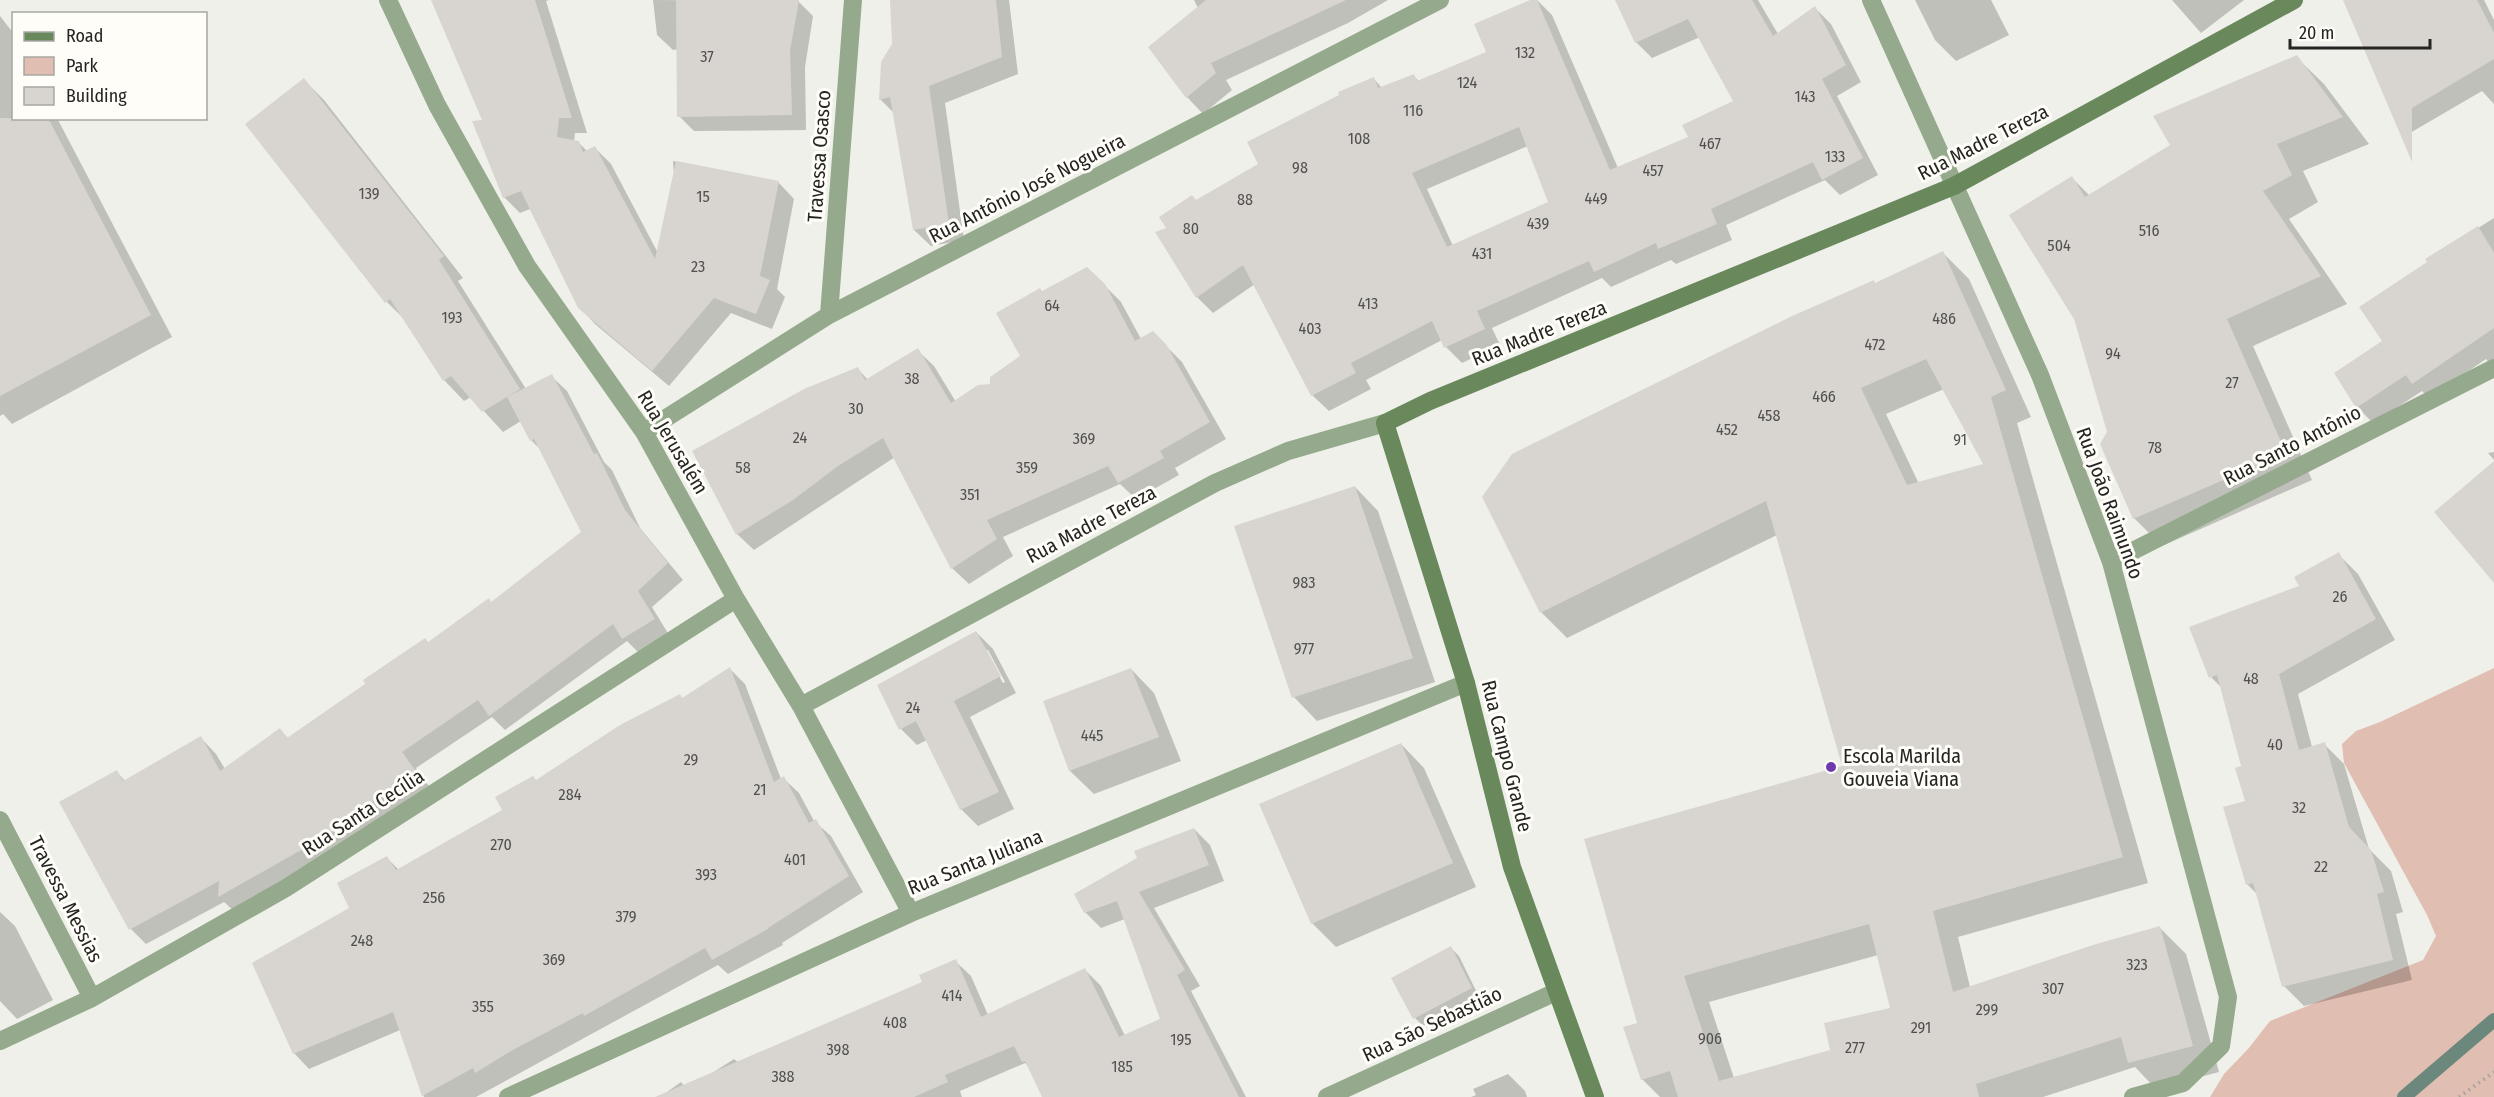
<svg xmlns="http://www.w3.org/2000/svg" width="2494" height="1097" font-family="'Fira Sans Condensed',sans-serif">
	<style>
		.green { fill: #e1beb2 }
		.shadow { fill: #0003; fill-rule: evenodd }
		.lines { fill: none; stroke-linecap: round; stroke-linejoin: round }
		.stream { stroke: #6c887d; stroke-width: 14 }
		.building { fill: #d8d5d0; fill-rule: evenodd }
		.path { stroke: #a3a39e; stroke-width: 4; stroke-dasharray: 1.5 4.5; stroke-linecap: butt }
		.street { stroke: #95aa8c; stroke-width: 18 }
		.secondary { stroke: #69885c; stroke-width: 18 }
		.poi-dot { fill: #6f39af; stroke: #fefdf8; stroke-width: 2 }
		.labels { text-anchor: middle; stroke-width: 6; stroke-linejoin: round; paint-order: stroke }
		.number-label { font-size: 16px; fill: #51504e }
		.street-label { font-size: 20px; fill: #242422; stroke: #fefdf8 }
		.poi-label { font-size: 20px; fill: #242422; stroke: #fefdf8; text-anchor: start }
	</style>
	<rect width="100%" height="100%" fill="#f0f0ea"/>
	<path class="green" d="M2494 668V1097H2210L2224 1074 2248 1049 2270 1021 2423 960 2436 936 2427 915 2344 763 2342 744 2356 731 2380 722Z"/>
	<path class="shadow" d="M433 0H549L546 1 587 133H575L574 142 579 143 588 152 595 148 611 164 658 253 674 176 673 161 779 183 794 199 777 289 785 297 772 329 731 313 669 386 595 324 579 307 530 209 520 213 504 197 484 121Z
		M653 0 798 1 813 16 805 67 806 130 694 131 679 116 678 49 673 50 657 35Z
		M891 0H1009L1018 74 945 103 964 240 931 246 914 230 895 114 880 99 893 44Z
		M1194 0H1388L1348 23 1226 80 1232 90 1203 114 1187 97 1150 48 1198 8Z
		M1534 0H1537L1552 15 1618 168 1690 138 1736 101 1700 37 1652 58 1636 42 1616 0H1758L1778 34 1815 8 1831 24 1861 82 1837 96 1878 175 1840 195 1825 180 1726 225 1732 240 1676 264 1671 260 1611 287 1602 278 1492 328 1500 345 1462 363 1446 347 1442 340 1366 380 1371 389 1329 411 1312 395 1255 284 1213 313 1197 297 1168 228 1197 202 1260 164 1374 79 1382 88 1413 76 1420 82 1488 52ZM1528 146 1550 202 1453 246 1427 189Z
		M1915 0H1991L2009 35 1956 61 1935 40Z
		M2172 0H2244L2201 33Z
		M2364 0H2484L2494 20V104L2482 91 2410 133Z
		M0 16 14 34V118H57L172 337 12 424 3 414 0 416Z
		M2296 57 2324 84 2369 144 2303 171 2318 202 2289 219 2347 304 2253 346 2312 480 2162 546 2134 518 2108 432 2072 178 2090 196 2172 145Z
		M304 80 324 100 463 278 458 281 526 389 551 376 567 391 604 462 612 470 640 528 683 580 652 607 669 635 639 653 627 641 505 730 492 717 416 768 429 786 235 912 224 902 146 944 131 929 117 772 125 781 201 738 216 754 225 769 280 730 289 739 428 643 492 603 583 532 541 450 531 440 521 421 503 432 471 397 464 401 444 380 407 322 387 302Z
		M2494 218V363L2491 365 2486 359 2429 398 2422 391 2373 423 2357 407 2336 373 2385 341 2429 263 2427 260Z
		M1943 253 1969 279 2031 417 2017 423 2148 883 1958 937 1970 987 2160 928 2186 954 2219 1072 2156 1089 2135 1067 2043 1097H1660L1642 1079 1638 1024 1844 767 1777 535 1567 638 1541 612 1874 282 1876 284ZM1944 389 1985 465 1919 484 1886 414ZM1878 955 1892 1010 1832 1051 1734 1078 1709 1002Z
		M1087 268 1121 302 1141 339 1153 333 1182 362 1226 439 1175 468 1179 475 1136 499 1120 484 1003 537 1013 556 969 584 952 568 895 457 754 550 737 534 858 369 868 380 917 350 934 366 956 402 991 386 1022 357 1042 293Z
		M2494 452V460L2488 453Z
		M1355 487 1378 511 1435 682 1317 721 1294 697Z
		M2338 554 2358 574 2395 640 2298 694 2312 747 2324 744 2344 764 2369 849 2391 871 2403 912 2396 914 2412 980 2304 1006 2284 986 2258 895 2247 884V802L2243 767 2222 688 2211 677 2301 587Z
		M976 632 993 649 1016 693 970 717 1014 809 978 826 961 809 927 740 917 745 901 729ZM985 650H988L1005 682 1003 683Z
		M730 669 745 684 781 779 783 778 799 793 814 821 831 836 863 892 782 943 783 945 728 974 718 965 476 1097H424L400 1030 309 1069 294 1053 351 909 387 858 399 870 504 811 537 781 680 696 683 699Z
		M1131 669 1154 693 1181 761 1094 794 1070 771Z
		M1401 744 1424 768 1476 887 1336 947 1312 923Z
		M1194 829 1210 845 1224 881 1154 908 1200 986 1191 991 1246 1097H1044L1030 1068 1025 1063 960 1091 962 1097H660L681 1082 687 1089 734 1059 739 1063 924 982 955 961 971 976 988 1015 1085 970 1101 986 1125 1036 1162 1020 1125 919 1101 928 1085 912Z
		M0 912 15 926 53 1000 17 1019 0 1001Z
		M1451 948 1459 956 1479 997 1423 1026 1415 1018Z
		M1508 1074 1525 1091 1527 1097H1471L1476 1095 1473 1089Z"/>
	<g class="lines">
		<path class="stream" d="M2404 1097 2494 1020"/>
	</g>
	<path class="building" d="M431 0H535L572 118H559L557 137 579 141 583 152 595 146 655 259 676 161 779 181 760 276 770 280 756 314 714 298 652 371 578 308 521 191 503 198 472 121 482 120Z
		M676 0H799L790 51 792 115 677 117Z
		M890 0H996L1002 57 929 86 949 224 913 230 890 97 879 100 881 62 892 44Z
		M1206 0H1346L1211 63 1216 73 1186 98 1148 47Z
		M1530 0H1537L1610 170 1688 137 1682 125 1733 101 1688 19 1635 43 1615 0H1752L1773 36 1815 6 1846 65 1822 79 1863 158 1822 180 1813 162 1711 209 1717 224 1658 249 1656 243 1594 272 1589 261 1477 311 1485 329 1444 348 1432 321 1351 363 1356 373 1311 396 1243 265 1196 298 1155 232 1166 228 1159 217 1192 195 1196 200 1258 164 1247 142 1339 95 1338 92 1374 77 1378 88 1414 74 1417 81 1486 52 1474 24ZM1519 127 1548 202 1447 247 1412 173Z
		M2343 0H2477L2494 33V59L2412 108V162Z
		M2297 55 2343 117 2277 144 2292 175 2263 191 2321 276 2227 319 2286 453 2133 519 2100 444 2107 432 2074 319 2009 215 2072 176 2085 197 2170 145 2153 116Z
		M304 78 444 256 439 260 520 389 482 412 451 376 443 381 390 299 385 303 245 124Z
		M0 118H48L151 315 0 396Z
		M2478 226 2494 253V328L2412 384 2406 375 2356 408 2334 373 2382 341 2359 307 2427 262 2425 259Z
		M1943 251 2006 390 1991 397 2123 857 1933 911 1953 992 2096 944 2160 926 2193 1046 2128 1063 2121 1037 1976 1084 1979 1097H1678L1670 1071 1641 1080 1623 1027 1637 1023 1584 839 1842 766 1766 501 1540 613 1482 497 1512 454 1790 317 1874 280 1875 283ZM1926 359 1983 464 1907 485 1861 388ZM1869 924 1890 1008 1824 1023 1830 1050 1719 1081 1684 976Z
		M1087 267 1105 284 1135 341 1153 331 1166 344 1210 422 1160 451 1164 458 1118 483 1108 466 987 520 997 539 951 569 883 438 838 466 793 500 736 535 692 451 804 389 858 367 865 380 918 348 951 403 978 385 990 384V377L1020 356 996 313 1040 288 1042 291Z
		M552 374 594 454 597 453 625 510 668 563 638 591 655 619 622 639 613 624 489 716 478 700 402 752 415 770 326 836 218 897 219 881 129 930 59 802 117 770 123 781 201 736 220 771 280 728 287 738 365 684 363 680 425 638 428 642 489 598 491 602 581 532 534 439 530 441 507 397Z
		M2494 461V583L2434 512Z
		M1355 486 1413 658 1292 698 1234 526Z
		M2339 552 2376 619 2279 674 2299 750 2325 742 2349 827 2371 850 2384 892 2377 894 2393 960 2282 987 2253 883 2246 885 2223 807 2245 801 2235 768 2241 766 2217 675 2209 678 2189 627 2299 586 2294 577Z
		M976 631 1001 676 954 701 999 792 960 810 916 721 899 730 877 685Z
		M730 667 774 782 784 776 809 823 816 819 849 876 768 928V929L712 960 705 948 584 1016 583 1013 511 1051 475 1073 473 1068 422 1096 393 1012 293 1054 252 963 349 908 337 883 387 856 396 870 502 810 495 797 533 776 536 780 620 725 680 694 682 698Z
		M1131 668 1159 737 1069 771 1043 701Z
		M1401 743 1453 863 1311 924 1259 804Z
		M1194 828 1209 865 1139 892 1185 970 1177 975 1239 1097H1042L1025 1061 1022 1062 1014 1046 945 1075 948 1082 914 1097H655L922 982 919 975 956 959 981 1017 1085 968 1119 1037 1160 1019 1117 901 1084 913 1074 894 1137 858 1134 851Z
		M1451 946 1472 988 1413 1019 1391 978Z"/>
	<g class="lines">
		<path class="path" d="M2459 1097 2494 1072"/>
		<path class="street" d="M388 0 437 105 527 266 644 432 736 599 801 706 911 913
			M1871 0 2040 375 2111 562 2228 997 2221 1046 2183 1083 2133 1097
			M829 315 853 0
			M644 432 829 315 1440 0
			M2111 562 2494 368
			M801 706 1215 483 1288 451 1385 423
			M0 820 92 998
			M0 1041 92 998 286 888 736 599
			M508 1097 911 913 1466 683
			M1327 1097 1556 992"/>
		<path class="secondary" d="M1595 1097 1512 867 1466 683 1385 423 1430 401 1954 186 2294 0"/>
	</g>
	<circle class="poi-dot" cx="1831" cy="767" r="6"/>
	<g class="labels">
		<g class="number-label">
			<text x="1525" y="58">132</text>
			<text x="707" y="62">37</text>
			<text x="1467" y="88">124</text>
			<text x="1805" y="102">143</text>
			<text x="1413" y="116">116</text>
			<text x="1359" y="144">108</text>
			<text x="1710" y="149">467</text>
			<text x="1835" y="162">133</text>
			<text x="1300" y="173">98</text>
			<text x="1653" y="176">457</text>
			<text x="369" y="199">139</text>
			<text x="703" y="202">15</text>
			<text x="1596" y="204">449</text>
			<text x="1245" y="205">88</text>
			<text x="1538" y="229">439</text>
			<text x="1191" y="234">80</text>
			<text x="2149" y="236">516</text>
			<text x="2059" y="251">504</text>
			<text x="1482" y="259">431</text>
			<text x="698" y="272">23</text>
			<text x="1368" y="309">413</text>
			<text x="1052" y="311">64</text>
			<text x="452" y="323">193</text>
			<text x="1944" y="324">486</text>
			<text x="1310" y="334">403</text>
			<text x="1875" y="350">472</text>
			<text x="2113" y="359">94</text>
			<text x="912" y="384">38</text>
			<text x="2232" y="388">27</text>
			<text x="1824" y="402">466</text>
			<text x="856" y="414">30</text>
			<text x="1769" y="421">458</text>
			<text x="1727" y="435">452</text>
			<text x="800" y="443">24</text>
			<text x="1084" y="444">369</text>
			<text x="1960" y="445">91</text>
			<text x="2155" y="453">78</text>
			<text x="743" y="473">58</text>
			<text x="1027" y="473">359</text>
			<text x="970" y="500">351</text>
			<text x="1304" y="588">983</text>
			<text x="2340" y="602">26</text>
			<text x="1304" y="654">977</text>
			<text x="2251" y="684">48</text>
			<text x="913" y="713">24</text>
			<text x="1092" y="741">445</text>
			<text x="2275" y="750">40</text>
			<text x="691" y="765">29</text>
			<text x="760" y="795">21</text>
			<text x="570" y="800">284</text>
			<text x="2299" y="813">32</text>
			<text x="501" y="850">270</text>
			<text x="795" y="865">401</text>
			<text x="2321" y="872">22</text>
			<text x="706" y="880">393</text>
			<text x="434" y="903">256</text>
			<text x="626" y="922">379</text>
			<text x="362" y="946">248</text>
			<text x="554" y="965">369</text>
			<text x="2137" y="970">323</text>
			<text x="2053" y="994">307</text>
			<text x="952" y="1001">414</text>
			<text x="483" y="1012">355</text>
			<text x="1987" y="1015">299</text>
			<text x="895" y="1028">408</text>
			<text x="1921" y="1033">291</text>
			<text x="1710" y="1044">906</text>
			<text x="1181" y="1045">195</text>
			<text x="1855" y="1053">277</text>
			<text x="838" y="1055">398</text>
			<text x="1122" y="1072">185</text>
			<text x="783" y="1082">388</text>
		</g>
		<g class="street-label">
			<text transform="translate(1983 142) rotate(-27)" y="7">Rua Madre Tereza</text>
			<text transform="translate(819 156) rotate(-86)" y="7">Travessa Osasco</text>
			<text transform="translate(1027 188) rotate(-27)" y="7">Rua Antônio José Nogueira</text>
			<text transform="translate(1539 333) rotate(-22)" y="7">Rua Madre Tereza</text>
			<text transform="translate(673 442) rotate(59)" y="7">Rua Jerusalém</text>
			<text transform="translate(2292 445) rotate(-27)" y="7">Rua Santo Antônio</text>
			<text transform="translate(2110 503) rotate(70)" y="7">Rua João Raimundo</text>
			<text transform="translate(1091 524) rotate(-28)" y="7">Rua Madre Tereza</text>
			<text transform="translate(1507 756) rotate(76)" y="7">Rua Campo Grande</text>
			<text transform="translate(363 812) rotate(-33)" y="7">Rua Santa Cecília</text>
			<text transform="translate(975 862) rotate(-22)" y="7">Rua Santa Juliana</text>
			<text transform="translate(66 899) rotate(63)" y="7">Travessa Messias</text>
			<text transform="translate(1432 1024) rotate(-25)" y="7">Rua São Sebastião</text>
		</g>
		<g class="poi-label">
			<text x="1843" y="763">Escola Marilda<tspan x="1843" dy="23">Gouveia Viana</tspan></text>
		</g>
	</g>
	<rect x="12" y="12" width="195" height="108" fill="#fefdf8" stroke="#a7a6a2" stroke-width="1.5"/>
	<rect x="24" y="32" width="30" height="9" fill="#69885c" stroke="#a7a6a2" stroke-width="1.5"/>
	<text x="66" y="42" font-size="18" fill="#242422">Road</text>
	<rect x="24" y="57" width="30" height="18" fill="#e1beb2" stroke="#a7a6a2" stroke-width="1.5"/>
	<text x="66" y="72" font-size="18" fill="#242422">Park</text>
	<rect x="24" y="87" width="30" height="18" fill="#d8d5d0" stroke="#a7a6a2" stroke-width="1.5"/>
	<text x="66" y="102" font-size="18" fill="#242422">Building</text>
	<path d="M2290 39v9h140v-9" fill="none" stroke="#242422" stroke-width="3"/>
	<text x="2299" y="39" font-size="18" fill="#242422" stroke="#fefdf8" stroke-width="4.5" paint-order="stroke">20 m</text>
</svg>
